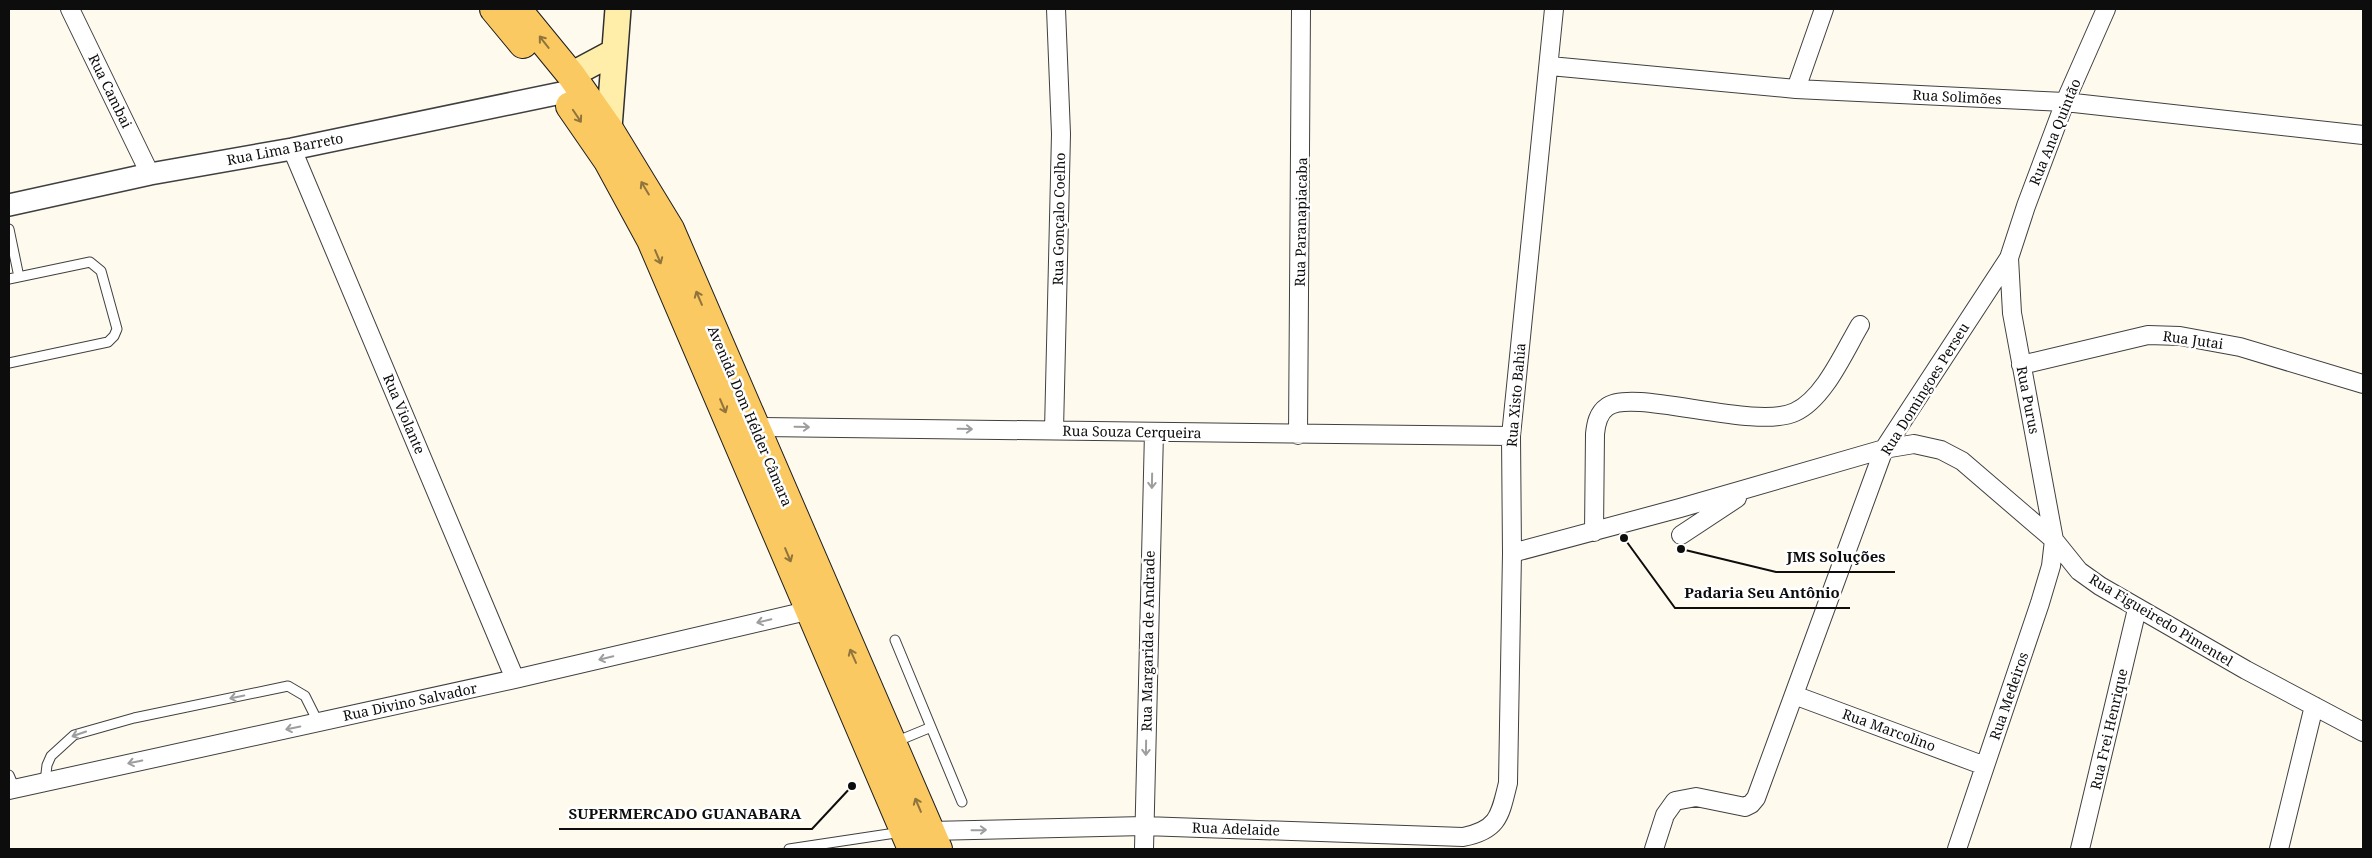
<svg xmlns="http://www.w3.org/2000/svg" width="2372" height="858" font-family="'Noto Serif',serif">
	<style>
		.lines { fill: none; stroke-linecap: round; stroke-linejoin: round }
		.service-casing { stroke: #404040; stroke-width: 11 }
		.minor-casing { stroke: #404040; stroke-width: 20 }
		.tertiary-casing { stroke: #404040; stroke-width: 24 }
		.secondary-casing { stroke: #2f2f2f; stroke-width: 28 }
		.primary-casing { stroke: #1e1e1e; stroke-width: 30 }
		.service { stroke: #fff; stroke-width: 9 }
		.minor { stroke: #fff; stroke-width: 18 }
		.tertiary { stroke: #fff; stroke-width: 21 }
		.secondary { stroke: #ffeea9; stroke-width: 25 }
		.primary { stroke: #fbc962; stroke-width: 28 }
		.oneway { stroke: #90743c }
		.oneway2 { stroke: #9e9e9e }
		.labels { text-anchor: middle; stroke-width: 5; stroke-linejoin: round; paint-order: stroke }
		.street-label { font-size: 14px; fill: #0d0d0d; stroke: #fff }
		.leader { fill: none; stroke: #0d0d0d; stroke-width: 2 }
		.callout-dot { fill: #0d0d0d; stroke: #fff; stroke-width: 2 }
		.callout-label { font-size: 15px; text-anchor: middle; font-weight: bold; fill: #0d0d0d; stroke: #fff; stroke-width: 5; stroke-linejoin: round; paint-order: stroke }
	</style>
	<rect width="100%" height="100%" fill="#fffaee"/>
	<g class="lines">
		<g class="service-casing">
			<path id="service" d="M9 229 19 277
				M9 279 90 262 101 271 117 329 114 336 108 342 9 363
				M895 640 962 802
				M895 742 929 728
				M9 775 15 789
				M45 782 47 765 51 756 74 735 134 718 288 686 305 696 318 722
				M789 849 902 832"/>
		</g>
		<g class="minor-casing">
			<path id="minor" d="M70 9 150 174
				M1550 66 1796 89 2065 102 2363 135
				M1796 89 1824 9
				M292 149 515 679
				M2021 365 2148 335 2180 336 2240 347 2363 384
				M754 427 1511 436
				M1054 430 1061 134 1056 9
				M1298 435 1301 9
				M1594 532 1595 434C1596 424 1598 413 1607 407 1632 387 1754 431 1795 412 1824 399 1844 352 1860 325
				M1681 535 1737 498
				M1512 553 1680 508 1884 449 1914 444 1941 450 1962 461 2054 540 2079 571 2100 586 2246 670 2363 732
				M1794 695 1985 766
				M9 790 515 679 811 610
				M930 831 1144 826 1463 837C1499 830 1500 815 1508 783L1512 553 1511 436 1554 9
				M1144 849 1154 432
				M1654 849 1665 815 1675 801 1696 797 1745 807 1751 804 1756 798 1884 449 2009 258 2026 206 2065 102 2106 9
				M1957 849 2040 603 2051 566 2054 540 2012 313 2009 258
				M2080 849 2137 609
				M2279 849 2314 706"/>
		</g>
		<g class="tertiary-casing">
			<path id="tertiary" d="M9 205 150 174 292 149 561 93"/>
		</g>
		<g class="secondary-casing">
			<path id="secondary" d="M571 75 614 52
				M608 141 618 9"/>
		</g>
		<g class="primary-casing">
			<path id="primary" d="M494 9 523 44
				M517 9 571 75 609 129 670 229 938 849
				M570 106 608 161 651 240 912 849"/>
		</g>
		<use href="#service" class="service"/>
		<use href="#minor" class="minor"/>
		<use href="#tertiary" class="tertiary"/>
		<use href="#secondary" class="secondary"/>
		<use href="#primary" class="primary"/>
	</g>
	<defs><path id="oneway-shaft" d="M-6 0H5M1.5-3L5.5 0L1.5 3" fill="none" stroke-width="1.6" stroke-linecap="round" stroke-linejoin="round" transform="scale(1.25)"/></defs>
	<g class="oneway">
		<use href="#oneway-shaft" transform="translate(544 42) rotate(-128)"/>
		<use href="#oneway-shaft" transform="translate(577 116) rotate(56)"/>
		<use href="#oneway-shaft" transform="translate(645 188) rotate(-121)"/>
		<use href="#oneway-shaft" transform="translate(658 257) rotate(67)"/>
		<use href="#oneway-shaft" transform="translate(699 298) rotate(-113)"/>
		<use href="#oneway-shaft" transform="translate(723 406) rotate(67)"/>
		<use href="#oneway-shaft" transform="translate(788 555) rotate(67)"/>
		<use href="#oneway-shaft" transform="translate(853 656) rotate(-114)"/>
		<use href="#oneway-shaft" transform="translate(918 805) rotate(-113)"/>
	</g>
	<g class="oneway2">
		<use href="#oneway-shaft" transform="translate(802 427) rotate(1)"/>
		<use href="#oneway-shaft" transform="translate(965 429) rotate(1)"/>
		<use href="#oneway-shaft" transform="translate(1152 481) rotate(91)"/>
		<use href="#oneway-shaft" transform="translate(764 621) rotate(167)"/>
		<use href="#oneway-shaft" transform="translate(606 658) rotate(167)"/>
		<use href="#oneway-shaft" transform="translate(237 697) rotate(168)"/>
		<use href="#oneway-shaft" transform="translate(293 728) rotate(168)"/>
		<use href="#oneway-shaft" transform="translate(79 734) rotate(161)"/>
		<use href="#oneway-shaft" transform="translate(1146 748) rotate(91)"/>
		<use href="#oneway-shaft" transform="translate(135 762) rotate(168)"/>
		<use href="#oneway-shaft" transform="translate(979 830) rotate(-1)"/>
	</g>
	<g class="labels">
		<g class="street-label">
			<text transform="translate(110 91) rotate(64)" y="5">Rua Cambai</text>
			<text transform="translate(1957 97) rotate(3)" y="5">Rua Solimões</text>
			<text transform="translate(2055 132) rotate(-68)" y="5">Rua Ana Quintão</text>
			<text transform="translate(285 149) rotate(-11)" y="5">Rua Lima Barreto</text>
			<text transform="translate(1059 219) rotate(-89)" y="5">Rua Gonçalo Coelho</text>
			<text transform="translate(1301 222) rotate(-89)" y="5">Rua Paranapiacaba</text>
			<text transform="translate(2193 340) rotate(8)" y="5">Rua Jutai</text>
			<text transform="translate(1925 389) rotate(-58)" y="5">Rua Domingoes Perseu</text>
			<text transform="translate(1516 395) rotate(-85)" y="5">Rua Xisto Bahia</text>
			<text transform="translate(2028 400) rotate(79)" y="5">Rua Purus</text>
			<text transform="translate(404 414) rotate(67)" y="5">Rua Violante</text>
			<text transform="translate(750 416) rotate(67)" y="5">Avenida Dom Hélder Câmara</text>
			<text transform="translate(1132 432) rotate(1)" y="5">Rua Souza Cerqueira</text>
			<text transform="translate(2161 620) rotate(31)" y="5">Rua Figueiredo Pimentel</text>
			<text transform="translate(1148 641) rotate(-89)" y="5">Rua Margarida de Andrade</text>
			<text transform="translate(2009 696) rotate(-71)" y="5">Rua Medeiros</text>
			<text transform="translate(410 702) rotate(-12)" y="5">Rua Divino Salvador</text>
			<text transform="translate(2109 729) rotate(-77)" y="5">Rua Frei Henrique</text>
			<text transform="translate(1889 730) rotate(20)" y="5">Rua Marcolino</text>
			<text transform="translate(1236 829) rotate(2)" y="5">Rua Adelaide</text>
		</g>
	</g>
	<path class="leader" d="M1681 549L1776 572H1895M1624 538L1675 608H1850M852 786L812 829H559"/>
	<g class="callout-dot">
		<circle cx="1681" cy="549" r="5"/>
		<circle cx="1624" cy="538" r="5"/>
		<circle cx="852" cy="786" r="5"/>
	</g>
	<g class="callout-label">
		<text x="1836" y="562">JMS Soluções</text>
		<text x="1762" y="598">Padaria Seu Antônio</text>
		<text x="685" y="819">SUPERMERCADO GUANABARA</text>
	</g>
	<rect width="2372" height="858" fill="none" stroke="#0d0d0d" stroke-width="20"/>
</svg>
